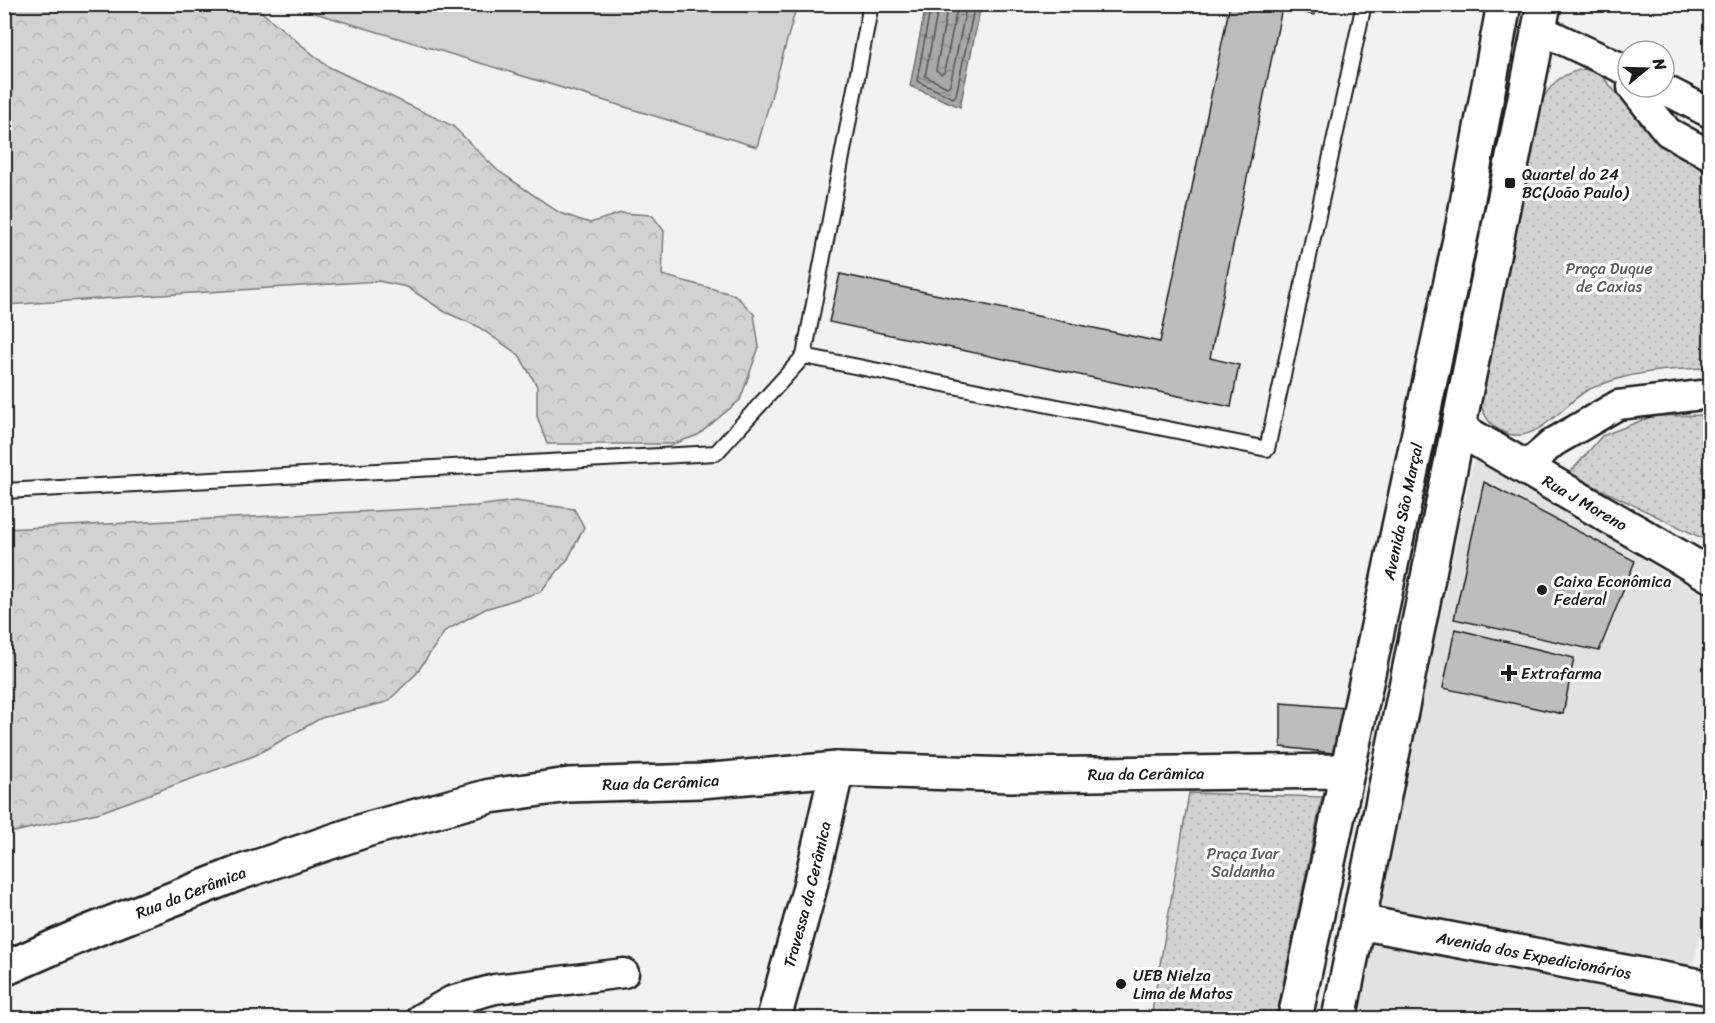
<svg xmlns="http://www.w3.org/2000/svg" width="1715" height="1023" font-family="Sriracha,sans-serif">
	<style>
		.built { fill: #e2e2e2 }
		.forest { fill: url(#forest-crowns); stroke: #777; stroke-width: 1.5 }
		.park { fill: url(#park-dots); stroke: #777; stroke-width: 1.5 }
		.garden { fill: #d2d2d2; stroke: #777; stroke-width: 1.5 }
		.water { fill: url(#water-ripples); stroke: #707070; stroke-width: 1.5 }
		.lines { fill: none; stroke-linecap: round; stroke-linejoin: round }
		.shore { stroke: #545454; stroke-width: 1.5 }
		.building { fill: #bdbdbd; stroke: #1c1c1c; stroke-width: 1.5 }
		.service-casing { stroke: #1c1c1c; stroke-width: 18 }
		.minor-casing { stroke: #1c1c1c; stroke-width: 33 }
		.tertiary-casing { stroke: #1c1c1c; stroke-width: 38 }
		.primary-casing { stroke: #1c1c1c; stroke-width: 38 }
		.service { stroke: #fff; stroke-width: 14 }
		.minor { stroke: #fff; stroke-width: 28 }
		.tertiary { stroke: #fff; stroke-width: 33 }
		.primary { stroke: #fff; stroke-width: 33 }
		.poi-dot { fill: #1c1c1c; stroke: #fff; stroke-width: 2 }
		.labels { text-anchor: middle; stroke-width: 6; stroke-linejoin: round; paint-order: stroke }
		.poi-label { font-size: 16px; fill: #1c1c1c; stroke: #fff; text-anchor: start }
		.park-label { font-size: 16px; fill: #5c5c5c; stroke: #fff }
		.street-label { font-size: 16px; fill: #1c1c1c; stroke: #fff }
	</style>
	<defs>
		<pattern id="forest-crowns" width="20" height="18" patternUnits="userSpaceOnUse" patternTransform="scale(1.5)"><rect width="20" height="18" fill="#d2d2d2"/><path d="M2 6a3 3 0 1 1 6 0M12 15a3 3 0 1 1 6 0" fill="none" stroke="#b4b4b4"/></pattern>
		<pattern id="park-dots" width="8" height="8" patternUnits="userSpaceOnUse" patternTransform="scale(1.5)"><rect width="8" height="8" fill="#d2d2d2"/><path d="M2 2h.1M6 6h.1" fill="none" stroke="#b4b4b4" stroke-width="1.8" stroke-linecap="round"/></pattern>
		<pattern id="water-ripples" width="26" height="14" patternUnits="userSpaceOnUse" patternTransform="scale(1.5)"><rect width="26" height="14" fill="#a8a8a8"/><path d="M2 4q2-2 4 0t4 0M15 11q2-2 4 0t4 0" fill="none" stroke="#888"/></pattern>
	</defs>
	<rect width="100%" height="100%" fill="#f2f2f2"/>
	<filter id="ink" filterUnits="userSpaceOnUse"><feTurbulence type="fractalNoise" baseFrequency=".0167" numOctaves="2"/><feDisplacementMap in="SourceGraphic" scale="12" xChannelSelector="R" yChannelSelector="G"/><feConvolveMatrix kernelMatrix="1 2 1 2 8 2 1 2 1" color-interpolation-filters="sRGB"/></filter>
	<g filter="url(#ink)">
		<path class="built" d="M1474 459 1710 599V901L1678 1018H1355Z"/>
		<path class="forest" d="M5 4 253 5 327 66 453 126 497 170 560 213 590 223 621 213 652 215 664 231 662 275 735 295 754 314 759 347 740 400 698 435 673 444H547L537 416V386L519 355 477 326 445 312 407 287 378 281 5 305Z
			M515 501 574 509 584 527 568 559 540 592 485 609 445 631 416 674 387 702 321 718 256 755 101 812 5 834V529L476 506Z"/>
		<path class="park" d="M1584 69 1601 75 1660 144 1710 175V368C1677 369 1644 370 1611 381 1603 384 1593 387 1586 391 1561 406 1534 449 1501 431 1487 423 1483 413 1479 398L1542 100C1553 81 1562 74 1584 69Z
			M1710 415V542L1569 474 1602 436 1653 416Z
			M1189 793 1322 797 1276 1018H1151Z"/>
		<path class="garden" d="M303 4H797V5L757 147 302 9Z"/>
		<path class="water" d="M926 5H981L960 107 910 86Z"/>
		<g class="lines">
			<path class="shore" d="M931 4 917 81 953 98 956 95 975 4
				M939 4 925 76 947 87 950 85 967 4
				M948 4 936 70 941 74 944 72 958 4"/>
		</g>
		<path class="building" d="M1230 4H1317L1315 15 1282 8 1210 358 1239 365 1231 407 829 322 840 274 1160 342Z
			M1484 482 1635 561 1599 651 1454 619Z
			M1455 629 1574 658 1563 714 1443 688Z
			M1281 703 1345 708 1333 753 1281 747Z"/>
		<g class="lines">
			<g class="service-casing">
				<path id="service" d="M804 356 1267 449 1364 4
					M4 491 716 453 804 356 871 4"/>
			</g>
			<g class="minor-casing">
				<path id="minor" d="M1539 29 1628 71
					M1632 87 1668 132 1710 155
					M1660 87 1710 113
					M1525 467 1554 442 1618 405 1710 394
					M421 1018 451 1001 495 989 624 973"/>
			</g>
			<g class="tertiary-casing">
				<g id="tertiary">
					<path id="s1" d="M1459 429 1710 575"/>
					<path id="s2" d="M1359 922 1710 988"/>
					<path id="s3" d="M4 969 86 933 239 873 369 829 490 796 569 785 701 781 837 769 1011 775 1347 771"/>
					<path id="s4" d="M774 1018 809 891 837 769"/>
				</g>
			</g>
			<g class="primary-casing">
				<g id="primary">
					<path id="s5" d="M1295 1018 1463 225 1504 4"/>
					<path d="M1339 1018 1544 4"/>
				</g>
			</g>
			<use href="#service" class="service"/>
			<use href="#minor" class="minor"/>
			<use href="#tertiary" class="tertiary"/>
			<use href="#primary" class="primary"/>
		</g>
	</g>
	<g class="poi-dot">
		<rect x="1504" y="177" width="12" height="12" rx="3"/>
		<circle cx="1542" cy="590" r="6"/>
		<path d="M1506 664h6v6h6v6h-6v6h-6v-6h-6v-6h6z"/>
		<circle cx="1121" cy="984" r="6"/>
	</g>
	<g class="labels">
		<g class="poi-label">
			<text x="1522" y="180">Quartel do 24<tspan x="1522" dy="18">BC(João Paulo)</tspan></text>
			<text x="1554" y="587">Caixa Econômica<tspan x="1554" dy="18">Federal</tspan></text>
			<text x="1521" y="679">Extrafarma</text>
			<text x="1133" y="981">UEB Nielza<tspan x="1133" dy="18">Lima de Matos</tspan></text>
		</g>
		<g class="park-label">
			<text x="1609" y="274">Praça Duque<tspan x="1609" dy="18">de Caxias</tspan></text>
			<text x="1243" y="859">Praça Ivar<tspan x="1243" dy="18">Saldanha</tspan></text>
		</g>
		<g class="street-label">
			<text dy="6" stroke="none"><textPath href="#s1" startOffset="146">Rua J Moreno</textPath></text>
			<text dy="6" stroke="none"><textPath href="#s5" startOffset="518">Avenida São Marçal</textPath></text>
			<text dy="6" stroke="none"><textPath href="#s3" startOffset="1174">Rua da Cerâmica</textPath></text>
			<text dy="6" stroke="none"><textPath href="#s3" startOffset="688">Rua da Cerâmica</textPath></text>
			<text dy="6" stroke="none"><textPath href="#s3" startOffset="202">Rua da Cerâmica</textPath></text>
			<text dy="6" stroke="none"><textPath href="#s4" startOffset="128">Travessa da Cerâmica</textPath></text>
			<text dy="6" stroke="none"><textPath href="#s2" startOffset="178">Avenida dos Expedicionários</textPath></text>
		</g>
	</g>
	<rect width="1715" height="1023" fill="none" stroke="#fff" stroke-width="24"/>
	<rect x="12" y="12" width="1691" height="999" fill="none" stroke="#1c1c1c" stroke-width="2" filter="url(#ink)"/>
	<g transform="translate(1646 69) rotate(71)"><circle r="28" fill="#ffffff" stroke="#a4a4a4" stroke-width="1.5"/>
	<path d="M0-4.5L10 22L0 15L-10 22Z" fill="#1c1c1c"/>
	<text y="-9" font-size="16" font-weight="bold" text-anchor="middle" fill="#1c1c1c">N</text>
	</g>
</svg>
